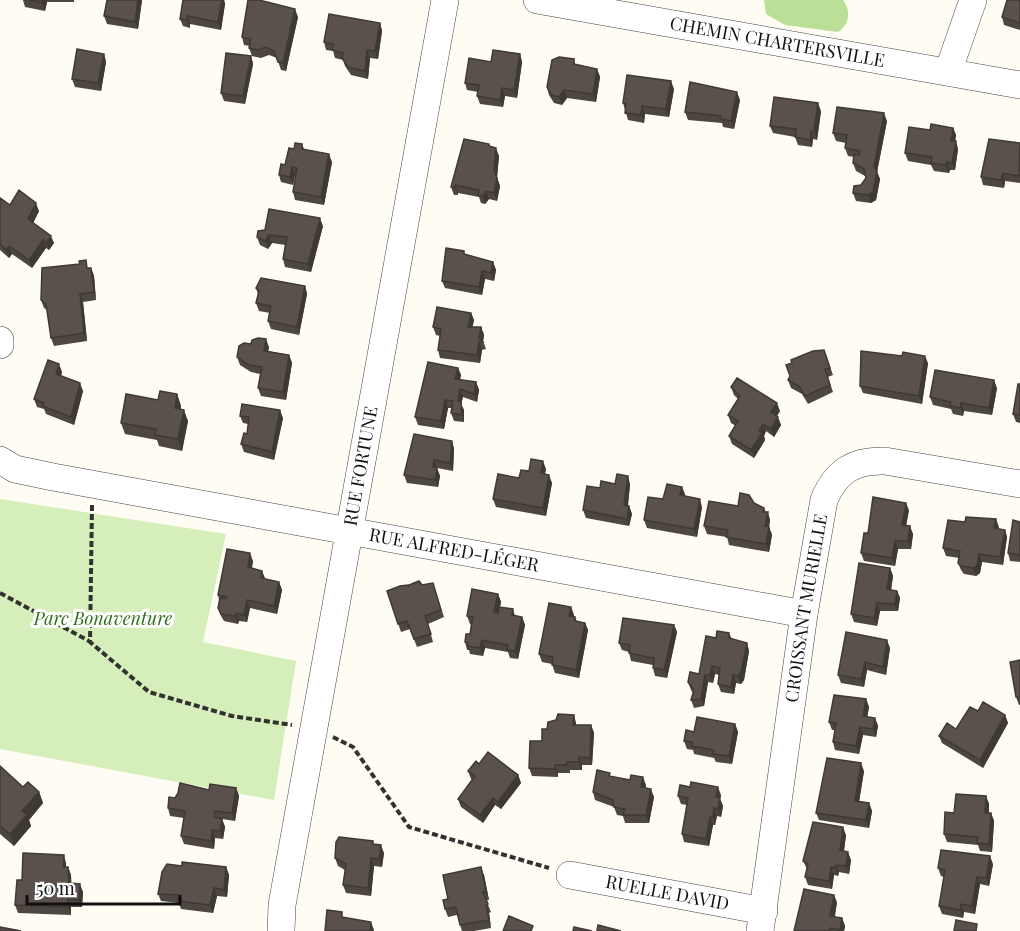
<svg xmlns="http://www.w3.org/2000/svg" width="1020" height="931" font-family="'Playfair Display',serif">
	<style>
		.green { fill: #d6eeb9 }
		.forest { fill: #bae097 }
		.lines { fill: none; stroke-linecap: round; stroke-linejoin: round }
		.minor-casing { stroke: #434343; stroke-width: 28 }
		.path { stroke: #323232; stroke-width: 4; stroke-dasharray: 6 3; stroke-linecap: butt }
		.minor { stroke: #fff; stroke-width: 27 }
		.wall { fill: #4d4641 }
		.shaded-wall { fill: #3f3935 }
		.building { fill: #5a514c; stroke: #3f3935; stroke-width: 1.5 }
		.labels { text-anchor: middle; stroke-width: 6; stroke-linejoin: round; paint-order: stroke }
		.street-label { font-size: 18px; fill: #101010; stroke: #fff }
		.park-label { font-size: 18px; font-style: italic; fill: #2e6f1a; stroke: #fff }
	</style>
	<rect width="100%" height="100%" fill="#fffcf4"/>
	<path class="green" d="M0 499 226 534 203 642 296 661 274 800 0 749Z"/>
	<path class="forest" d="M764 0H843C851 10 850 25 838 32L785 25 766 14Z"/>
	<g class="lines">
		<g class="minor-casing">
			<g id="minor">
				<path id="s1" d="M537 0 1020 85"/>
				<path d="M948 72 973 0"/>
				<path d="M0 340V345"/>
				<path id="s2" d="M0 460 15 469 53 477 804 614"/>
				<path id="s3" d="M570 875 764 911"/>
				<path id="s4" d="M281 931 282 905 445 0"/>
				<path id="s5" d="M760 931 804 614 824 500C836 471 854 460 885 461L1020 484"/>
			</g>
		</g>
		<path class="path" d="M92 505 90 642 149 692 232 716 292 725
			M0 593 89 641
			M333 737 353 747 409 827 549 868"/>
		<use href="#minor" class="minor"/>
	</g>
	<path class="wall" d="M23 0H74V2H47L45 11 25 7Z
		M142 0 138 29 107 24 104 16Z
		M183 0H224L225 4 221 30 190 24V28L183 26 180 19Z
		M1020 0V30L1004 25 1002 17Z
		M298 17 286 71 281 70 277 58 269 55 261 58 252 56 249 48 250 46 244 45 242 37Z
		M380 23 382 31 378 59 370 58 368 79 351 75 345 66 343 60 335 58 333 51 326 50 324 42Z
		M104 54 106 62 101 91 75 87 72 79Z
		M520 54 522 62 517 98 505 96 503 107 480 104 477 96 478 92 467 90 465 83 491 62Z
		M251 56 253 64 245 104 224 101 221 93Z
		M574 59 575 64 597 69 600 77 596 102 567 98 562 105 554 103 549 95 547 87Z
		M674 89 669 117 645 114 644 123 628 120 623 103Z
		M740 100 734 129 723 127 722 123 688 120 685 112Z
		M821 111 817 140 813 139 812 147 798 145 795 137 773 133 770 126Z
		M887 121 877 172 880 179 876 200 871 203 856 201 853 193 861 185 866 178 865 176 856 171 853 163 854 157 848 156 845 148 846 143 836 141 833 133Z
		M953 128 956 135 955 141 958 149 955 170H950L949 173 934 171 931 165 908 161 905 153 930 130Z
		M1020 143V183L1005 181 1004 188 983 185 981 177Z
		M302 144 304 149 332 162 324 205 295 200 293 192 296 175H295L293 185 281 182 279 175 285 165 294 149Z
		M490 146 499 156 497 177 500 186 497 201 489 199 485 204 481 203 479 197 458 193V195H454L451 187Z
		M0 198 10 205 39 211 33 223 54 243 49 250 46 248 32 268 12 254 9 258 0 250Z
		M323 226 311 272 285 267 283 259 285 245 272 243 268 249 260 245 257 237Z
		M466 255 493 262 496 270 494 281 485 279 482 295 445 288 442 281Z
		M89 268H91L94 276 96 300 83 302 87 341 54 346 51 338 47 310 44 308 41 300Z
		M305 286 307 294 299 335 271 329 268 321 270 313 259 311 256 303 258 294 256 288Z
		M471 313 474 320 472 327H481L484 335 483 341 486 349 482 350 480 363 440 358 438 350 440 336 436 335 433 327Z
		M269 347 268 351 289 355 292 363 286 400 261 396 258 388 260 374 251 372 240 365 237 357Z
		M824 350 833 375 828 377 833 392 808 404 802 394 791 388 788 380 790 376 792 363Z
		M928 363 922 404 863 393 860 386Z
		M458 368 461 375 460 380 476 382 479 390 477 402 463 397 461 404 464 410V422L454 421 451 413 452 408H448L444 429 418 425 415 417Z
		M62 372 61 376 83 391 74 425 46 414 44 409 37 407 34 399Z
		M1020 384V423L1016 422 1013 414Z
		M731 387 780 411 777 416 781 425 774 437 766 431 764 436 765 440 754 458 732 444 729 436 736 426 731 423 728 415 738 399 734 395Z
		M997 388 992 415 964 411 963 416 953 414 951 409 933 405 930 397Z
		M177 394 181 406V409L188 421 182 451 159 446 157 440 125 434 121 423 158 400Z
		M240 416 283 418 274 460 244 452 241 444 247 434 248 424 243 423Z
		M452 441 454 449 453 471 437 468 440 476 438 487 407 483 404 475Z
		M546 469 545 474 552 483 546 516 496 507 493 499 519 478 529 471Z
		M615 484H630L628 506H629L632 514 629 526 586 518 583 510 600 488Z
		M682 487 685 496 702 507 697 537 647 528 644 520 663 499Z
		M754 503 764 508 770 520 769 527 772 535 769 552 729 545 727 537 707 534 704 526 738 506Z
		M909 510 906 525 913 534 911 549H898L895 566 864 561 861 553Z
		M996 519 998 529 1005 530 1007 537 1003 565 982 562 980 573 976 576 964 574 961 570 958 563 959 558 946 556 943 548 965 522Z
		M1020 522V562L1010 561 1008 553Z
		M253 561 252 568 265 579 279 582 282 590 277 614 250 608 247 622 239 621 238 624 224 621 221 616 218 608 219 600 218 595Z
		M890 568 893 576 891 590 897 591 900 598 898 611H880L877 626 854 622 851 614Z
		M433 583 444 617 428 624 433 642 417 647 410 629 401 632 387 591Z
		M498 594 501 602 500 607 513 609 515 616 522 617 525 625 518 659 510 658 508 652 485 648 483 656 470 654 469 650H467L465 642 470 634 471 625 470 624 467 616Z
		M571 607 574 616 577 621 585 623 588 630 579 678 555 673 552 664 542 662 539 654Z
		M674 625 677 632 667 678 655 676 653 668V665L631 661 629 652 622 650 619 643Z
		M729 633 732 639 747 643 749 651 744 680 741 684 736 683 734 694 721 692 718 684 719 675 715 674 713 683 708 682 704 706 694 708 691 700 693 693 691 690 688 682 699 674 716 638Z
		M890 648 886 675 867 670 864 687 841 683 838 675Z
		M1020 660V705H1019L1016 697Z
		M866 699 869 707 867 717 875 718 878 726 876 737 863 735 859 754 835 750 833 742 835 730H832L829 722Z
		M978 711 1005 715 1008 723 983 768 942 743 939 736 956 729Z
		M574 715 576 725H591L594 733 592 765H582V770H570V773H558V777L532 776 529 768 547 729Z
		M735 724 738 732 732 764 716 762 714 758 694 754 693 750 687 749 684 741 694 732Z
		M479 764 518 775 521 783 501 809 495 805 483 823 461 807 458 799 473 780 471 779 468 771Z
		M0 766 23 787 39 792 43 803 29 820 31 826 14 846 0 834Z
		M864 771 859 801 869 803 872 811 869 828 819 820 816 813Z
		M611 776 646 785 645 788 654 797 649 823H625L623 816 617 815 614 807 595 800 593 792Z
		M236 788 239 796 235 821 222 819 225 827 223 839 215 838 214 849 184 844 181 836 184 818 170 816 168 808 175 798 209 790Z
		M721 795 720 799 723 806 721 817 717 816 715 825H713L709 846 684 842 682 834 687 805 681 804 678 796Z
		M986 796 989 804V813H991L994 821 992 852 980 851 978 845 947 842 944 834 954 813Z
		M846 835 844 851 851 860 849 874 839 872 838 876 834 875 832 889 808 885 805 877 807 869 803 861Z
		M374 844 384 853 382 867 374 866 371 896 346 893 343 885 345 870 338 866 335 858Z
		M66 863V867H68L71 875V883L83 892 82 907H71V915L18 913 15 905 22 880Z
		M993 864 989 886 980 884 975 914 964 912 963 918 942 914 939 906 944 877 941 876 938 868Z
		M182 866 226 867 229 875 227 897 217 896 213 913 181 909 179 903 161 901 158 894Z
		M484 875 489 900H486L491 912 489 913 491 928 474 931H462L457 915 448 917 445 909 448 899Z
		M837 902 835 917 842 918 845 926 844 931H794Z"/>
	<path class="shaded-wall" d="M43 0H46L47 2 45 11 42 3Z
		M138 0H142L138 29 135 22Z
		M222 0H224L225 4 221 30 218 22Z
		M295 9 298 17 286 71 283 63Z
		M187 16 190 24V28L187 20Z
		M380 23 382 31 378 59 375 51Z
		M367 50 370 58 368 79 365 71Z
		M104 54 106 62 101 91 98 83Z
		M520 54 522 62 517 98 514 90Z
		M251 56 253 64 245 104 243 96Z
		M597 69 600 77 596 102 593 94Z
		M671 81 674 89 669 117 666 109Z
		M502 88 505 96 503 107 500 100Z
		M564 90 567 98 562 105 559 97Z
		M737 92 740 100 734 129 731 121Z
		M818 103 821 111 817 140 814 132Z
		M642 106 645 114 644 123 641 115Z
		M884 113 887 121 877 172 880 179 876 200 871 203 868 195Z
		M953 128 956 135 954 149 951 141Z
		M811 131 813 139 812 147 810 140Z
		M956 141 958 149 955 170 952 163Z
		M496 148 499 156 497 178 494 170Z
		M329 154 332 162 324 205 321 197Z
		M947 162 950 170 949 173 946 165Z
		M292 167 295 175 293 185 290 177Z
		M1003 173 1005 181 1004 188 1001 180Z
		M497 178 500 186 497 201 494 193Z
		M455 185 458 193V195L455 188Z
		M486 191 489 199 485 204 483 196Z
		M36 203 39 211 31 227 28 219Z
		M320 218 323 226 311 272 308 264Z
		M269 235 272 243 268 249 265 241Z
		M51 236 54 243 49 250 46 243Z
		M43 240 46 248 32 268 29 260Z
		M9 246 12 254 9 258 6 250Z
		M493 262 496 270 494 281 491 273Z
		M91 268 94 276 96 300 94 292Z
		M482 271 485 279 482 295 479 287Z
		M305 286 307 294 299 335 297 327Z
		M80 294 83 302 87 341 84 333Z
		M471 313 474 320 471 335 468 327Z
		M481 327 484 335 483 342 479 338Z
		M266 339 269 347 267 359 264 351Z
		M479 342 482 350 480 363 477 355Z
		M289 355 292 363 286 400 283 392Z
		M925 356 928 363 922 404 919 396Z
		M59 364 62 372 59 382 56 374Z
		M458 368 461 375 458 387 455 379Z
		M994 380 997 388 992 415 989 408Z
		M476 382 479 390 477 402 474 394Z
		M80 383 83 391 74 425 71 417Z
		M460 389 463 397 461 404 464 410V422L458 401Z
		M177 394 181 406 179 419 175 408Z
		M445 400 448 408 444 429 441 421Z
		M777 403 780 411 774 420 771 412Z
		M961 403 964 411 963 416 961 408Z
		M184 410 188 421 182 451 178 439Z
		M280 410 283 418 274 460 272 452Z
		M778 417 781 425 774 437 771 429Z
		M763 424 766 431 764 436 765 440 754 458 751 450 759 431Z
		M452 441 454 449 453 471 450 463Z
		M434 460 437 468 433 467Z
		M543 461 546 469 543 481 541 473Z
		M437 468 440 476 438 487 435 480Z
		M549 475 552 483 546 516 543 508Z
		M628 476 630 484 627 513 624 505Z
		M682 487 685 494 683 503 680 495Z
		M700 499 702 507 697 537 694 529Z
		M906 503 909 510 905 532 902 525Z
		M629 506 632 514 629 526 627 519Z
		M768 512 770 520 769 527 772 535 769 552 766 544 765 526Z
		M996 519 999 527 997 536 994 528Z
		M910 526 913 534 911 549 908 541Z
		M1005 530 1007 537 1003 565 1000 557Z
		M895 541 898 549 895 566 892 558Z
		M250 553 253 561 250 575 248 567Z
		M979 554 982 562 980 573 976 576 973 568Z
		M890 568 893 576 890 597 887 589Z
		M262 571 265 578H261Z
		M279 582 282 590 277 614 274 606Z
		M897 591 900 598 898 611 895 604Z
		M498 594 501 602 497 620 494 612Z
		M247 600 250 608 247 622 244 615Z
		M877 603 880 611 877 626 874 618Z
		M571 607 574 615 572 623 569 616Z
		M236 613 239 621 238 624 235 616Z
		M522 617 525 625 518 659 515 651Z
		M585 623 588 630 579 678 576 670Z
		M674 625 677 632 667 678 664 670Z
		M482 640 485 648 483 656 480 648Z
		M887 640 890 648 886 675 883 667Z
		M747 643 749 651 744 680 741 684 738 676Z
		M865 662 867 670 864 687 861 679Z
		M712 666 715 674 713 683 710 675Z
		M705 675 708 682 704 706 701 699Z
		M733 675 736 683 734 694 731 687Z
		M866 699 869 707 866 724 863 716Z
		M574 715 576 723V733L573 725Z
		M1005 715 1008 723 983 768 980 760Z
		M875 718 878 726 876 737 873 729Z
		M735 724 738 732 732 764 729 756Z
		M591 725 594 733 592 765 590 758Z
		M860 727 863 735 859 754 856 746Z
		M579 757 582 765V770L579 762Z
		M861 763 864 771 858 809 855 801Z
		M555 765 558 773V777L555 769Z
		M518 775 521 783 501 809 498 802Z
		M643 777 646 785 644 795 641 787Z
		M718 787 721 795 720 799 723 806 721 817 718 809 716 797Z
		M236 788 239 796 235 821 232 813Z
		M651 789 654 797 649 823 646 815Z
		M39 792 43 803 29 820 31 826 14 846 10 834 22 811Z
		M986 796 989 804 988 821 985 813Z
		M493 798 495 805 483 823 480 815Z
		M869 803 872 811 869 828 866 820Z
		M714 808 717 816 715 825 713 817Z
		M991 813 994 821 992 852 989 844Z
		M710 817 713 825 709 846 706 839Z
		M222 819 225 827 223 839 220 831Z
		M843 827 846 835 843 858 840 850Z
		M212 830 215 838 214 849 211 841Z
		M381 845 384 853 382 867 379 859Z
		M848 852 851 860 849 874 846 866Z
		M64 855 66 863V875L63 867Z
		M990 856 993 864 989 886 986 878Z
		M371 858 374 866 371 896 368 888Z
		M836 865 839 872 838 876 835 868Z
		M68 867 71 875 72 891 69 883Z
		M226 867 229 875 227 897 224 890Z
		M481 867 484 875 489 900 486 892Z
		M831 867 834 875 832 889 829 881Z
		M977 877 980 884 975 914 972 906Z
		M80 884 83 892 82 907 79 900Z
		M214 888 217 896 213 913 210 905Z
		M834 895 837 902 833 924 830 916Z
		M68 899 71 907V915L68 907Z
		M961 904 964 912 963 918 960 910Z
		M486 905 489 913 491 928 489 920Z
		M842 918 845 926 844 931H841L840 930Z
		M371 922 374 930V931H370Z"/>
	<path class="building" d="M27 0H43L42 3Z
		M107 0H138L135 22 104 16Z
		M183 0H222L218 22 187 16V20L180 19Z
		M248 0H259L295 9 283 63 278 62 274 51 266 47 258 50 249 48 251 39 242 37Z
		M1007 0H1020V23L1002 17Z
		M329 14 380 23 375 51 367 50 365 71 348 67 342 58 343 53 332 50 333 44 324 42Z
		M77 49 104 54 98 83 72 79Z
		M493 50 520 54 514 90 502 88 500 100 477 96 479 85 465 83 469 58 491 62Z
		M226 53 251 56 243 96 221 93Z
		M559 57 574 59V64L597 69 593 94 564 90 559 97 551 95 547 87 552 60Z
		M627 75 671 81 666 109 642 106 641 115 625 113 626 103H623Z
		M690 82 737 92 731 121 720 119 721 116 685 112Z
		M774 97 818 103 814 132 811 131 810 140 795 137 796 129 770 126Z
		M837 107 884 113 874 167 877 171 873 192 868 195 853 193 854 186 861 185 866 178 864 169 853 163 854 154 859 155 860 151 845 148 847 135 833 133Z
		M931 124 953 128 951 141H956L952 163 947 162 946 165 931 163 932 157 905 153 909 127 930 130Z
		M464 139 489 144V146L496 148 494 170 497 178 494 193 486 191 483 196 478 195 479 190 455 185V188L451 187Z
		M989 139 1020 143 1019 176 1003 173 1001 180 981 177Z
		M295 143 302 144V149L329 154 321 197 293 192 297 168 292 167 290 177 279 175 281 164 285 165 289 148 294 149Z
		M19 190 36 203 28 219 51 236 46 243 43 240 29 260 9 246 6 250 0 244V198L10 205Z
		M269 209 320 218 308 264 283 259 287 237 269 235 265 241 257 237 258 231 265 230Z
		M446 248 464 251V254L493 262 491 273 482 271 479 287 442 281Z
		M86 260 87 268H91L94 292 80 294 84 333 51 338 46 304 41 300 42 268 80 264 79 261Z
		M261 278 305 286 297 327 268 321 271 306 256 303 259 291 256 288Z
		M437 307 471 313 468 327H481L479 338 483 342H479L477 355 438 350 441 329 433 327Z
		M258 338 266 339 264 351 289 355 283 392 258 388 262 367 249 365 237 357 239 346 244 343 251 344 252 340Z
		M824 350 830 368 825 369 830 385 805 396 799 386 788 380 790 376 786 365 792 363 791 360 813 351Z
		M861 351 902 356 903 352 925 356 919 396 860 386Z
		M48 360 59 364 56 374 80 383 71 417 43 406 44 403 34 399Z
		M428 362 458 368 455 379 476 382 474 394 460 389 458 401 461 402 462 415 451 413 453 401 445 400 441 421 415 417Z
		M935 370 994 380 989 408 961 403V408L950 406 951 402 930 397Z
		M737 378 777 403 771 412 778 417 771 429 763 424 759 431 762 433 751 450 729 436 738 421 728 415 740 396 731 387Z
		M1018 384H1020V415L1013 414Z
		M160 391 177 394 175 408 184 410 178 439 155 435 156 429 121 423 126 394 158 400Z
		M242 404 280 410 272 452 241 444 244 433 247 434 249 417 240 416Z
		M414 434 452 441 450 463 434 460 433 467 437 468 435 480 404 475Z
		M531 459 543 461 541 473 549 475 543 508 493 499 498 474 519 478 521 470 529 471Z
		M617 474 628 476 624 505 629 506 627 519 583 510 587 486 600 488 601 481 615 484Z
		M667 484 682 487 680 495 700 499 694 529 644 520 648 497 663 499Z
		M740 493 749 495 754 503 764 508 763 512H768L765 526 769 527 766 544 726 537 728 530 704 526 709 501 738 506Z
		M873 497 906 503 902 525 910 526 908 541H895L892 558 861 553 864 533H868Z
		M966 517 996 519 994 528 1005 530 1000 557 979 554 977 566 973 568 961 566 958 563 960 551 943 548 948 520 965 522Z
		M1013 520 1020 522V555L1008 553Z
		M227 549 250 553 248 567 262 571 261 578 279 582 274 606 247 600 244 615 236 613 235 616 221 614 218 608 220 598 226 599 227 597 218 595Z
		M859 563 890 568 887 589 897 591 895 604 877 603 874 618 851 614Z
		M419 581 422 585 433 583 441 610 425 616 431 634 414 639 407 621 398 624 387 591 400 586 408 585 409 587V585Z
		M472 589 498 594 494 612 498 613 499 607 513 609 512 615 522 617 515 651 507 650 508 645 482 640 480 648 468 646V643L465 642 466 634H470L473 617 467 616Z
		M549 603 571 607 569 616 575 617V621L585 623 576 670 552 665 553 657 539 654Z
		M623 618 674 625 664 670 653 668 654 658 629 653 630 645 619 643Z
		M717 631 729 633V638L747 643 741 672 738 676 733 675 731 687 718 684 720 668 712 666 710 675H705L701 699 691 700 694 690 688 682 690 672 699 674 706 636 716 638Z
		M846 632 887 640 883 667 865 662 861 679 838 675Z
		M1020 660V697H1016L1010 662Z
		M834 695 866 699 863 716 875 718 873 729 860 727 856 746 833 742 836 723 829 722Z
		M983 702 1005 715 980 760 939 736 947 723 956 729 970 707 978 711Z
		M558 714 574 715 573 725H591L590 758 579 757V762H567V765H555V769L529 768 530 741H542V729H547L548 722 556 720Z
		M697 717 735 724 729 756 713 754 714 750 692 746V742L684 741 686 730 694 732Z
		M488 752 518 775 498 802 493 798 480 815 458 799 475 776 468 771 476 761 479 764Z
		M827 758 861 763 855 801 869 803 866 820 816 813Z
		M0 766 23 787 28 782 39 792 22 811 27 815 10 834 0 826Z
		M597 770 610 773 609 776 630 780 631 775 643 777 641 787 651 789 646 815H623L625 809 614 807 613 800 593 792Z
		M691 782 718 787 716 797 720 798 718 809 714 808 713 817H710L706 839 682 834 688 798 678 796 680 785 690 787Z
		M180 783 209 790 210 784 236 788 232 813 215 811 214 817 222 819 220 831 212 830 211 841 181 836 185 811 168 808 169 797 175 798 178 793Z
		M956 794 986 796 985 813H991L989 844 977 843 978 837 944 834 945 812 954 813Z
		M813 822 843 827 840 850 848 852 846 866 836 865 835 868 831 867 829 881 805 877 808 864 803 861Z
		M339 837 373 841V844L381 845 379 859 371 858 368 888 343 885 346 864 335 858 336 842Z
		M941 850 990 856 986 878 977 877 972 906 961 904 960 910 939 906 945 870 938 868Z
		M23 853 64 855 63 867H68L69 883 80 884 79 900 68 899V907L15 905 17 880H22Z
		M182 862 226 867 224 890 214 888 210 905 178 901 179 895 158 894 162 872 167 864 182 866Z
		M481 867 486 892H483L488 904 486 905 489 920 460 925 456 907 445 909 443 900 448 899 443 875Z
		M804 889 834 895 830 916 842 918 840 930 830 928 829 931H794Z
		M327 910 342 912V917L371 922 370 931H325Z
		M509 916 533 926 531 931H503Z
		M956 920 977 924 976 931H954Z
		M598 925 621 931H597Z
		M0 927 21 931H0Z
		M574 927 592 931H573Z"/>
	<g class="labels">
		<g class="street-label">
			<text dy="6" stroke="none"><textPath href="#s1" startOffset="244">CHEMIN CHARTERSVILLE</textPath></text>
			<text dy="6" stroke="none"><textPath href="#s4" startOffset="472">RUE FORTUNE</textPath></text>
			<text dy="6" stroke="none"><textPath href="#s2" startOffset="464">RUE ALFRED-LÉGER</textPath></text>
			<text dy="6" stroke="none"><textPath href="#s5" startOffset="326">CROISSANT MURIELLE</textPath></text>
			<text dy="6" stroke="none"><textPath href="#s3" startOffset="99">RUELLE DAVID</textPath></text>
		</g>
		<g class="park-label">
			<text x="103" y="625">Parc Bonaventure</text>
		</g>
	</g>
	<path d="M27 895v9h153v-9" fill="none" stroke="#101010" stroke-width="3"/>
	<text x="36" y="895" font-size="18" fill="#101010" stroke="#ffffff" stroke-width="4.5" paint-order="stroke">50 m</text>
</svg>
